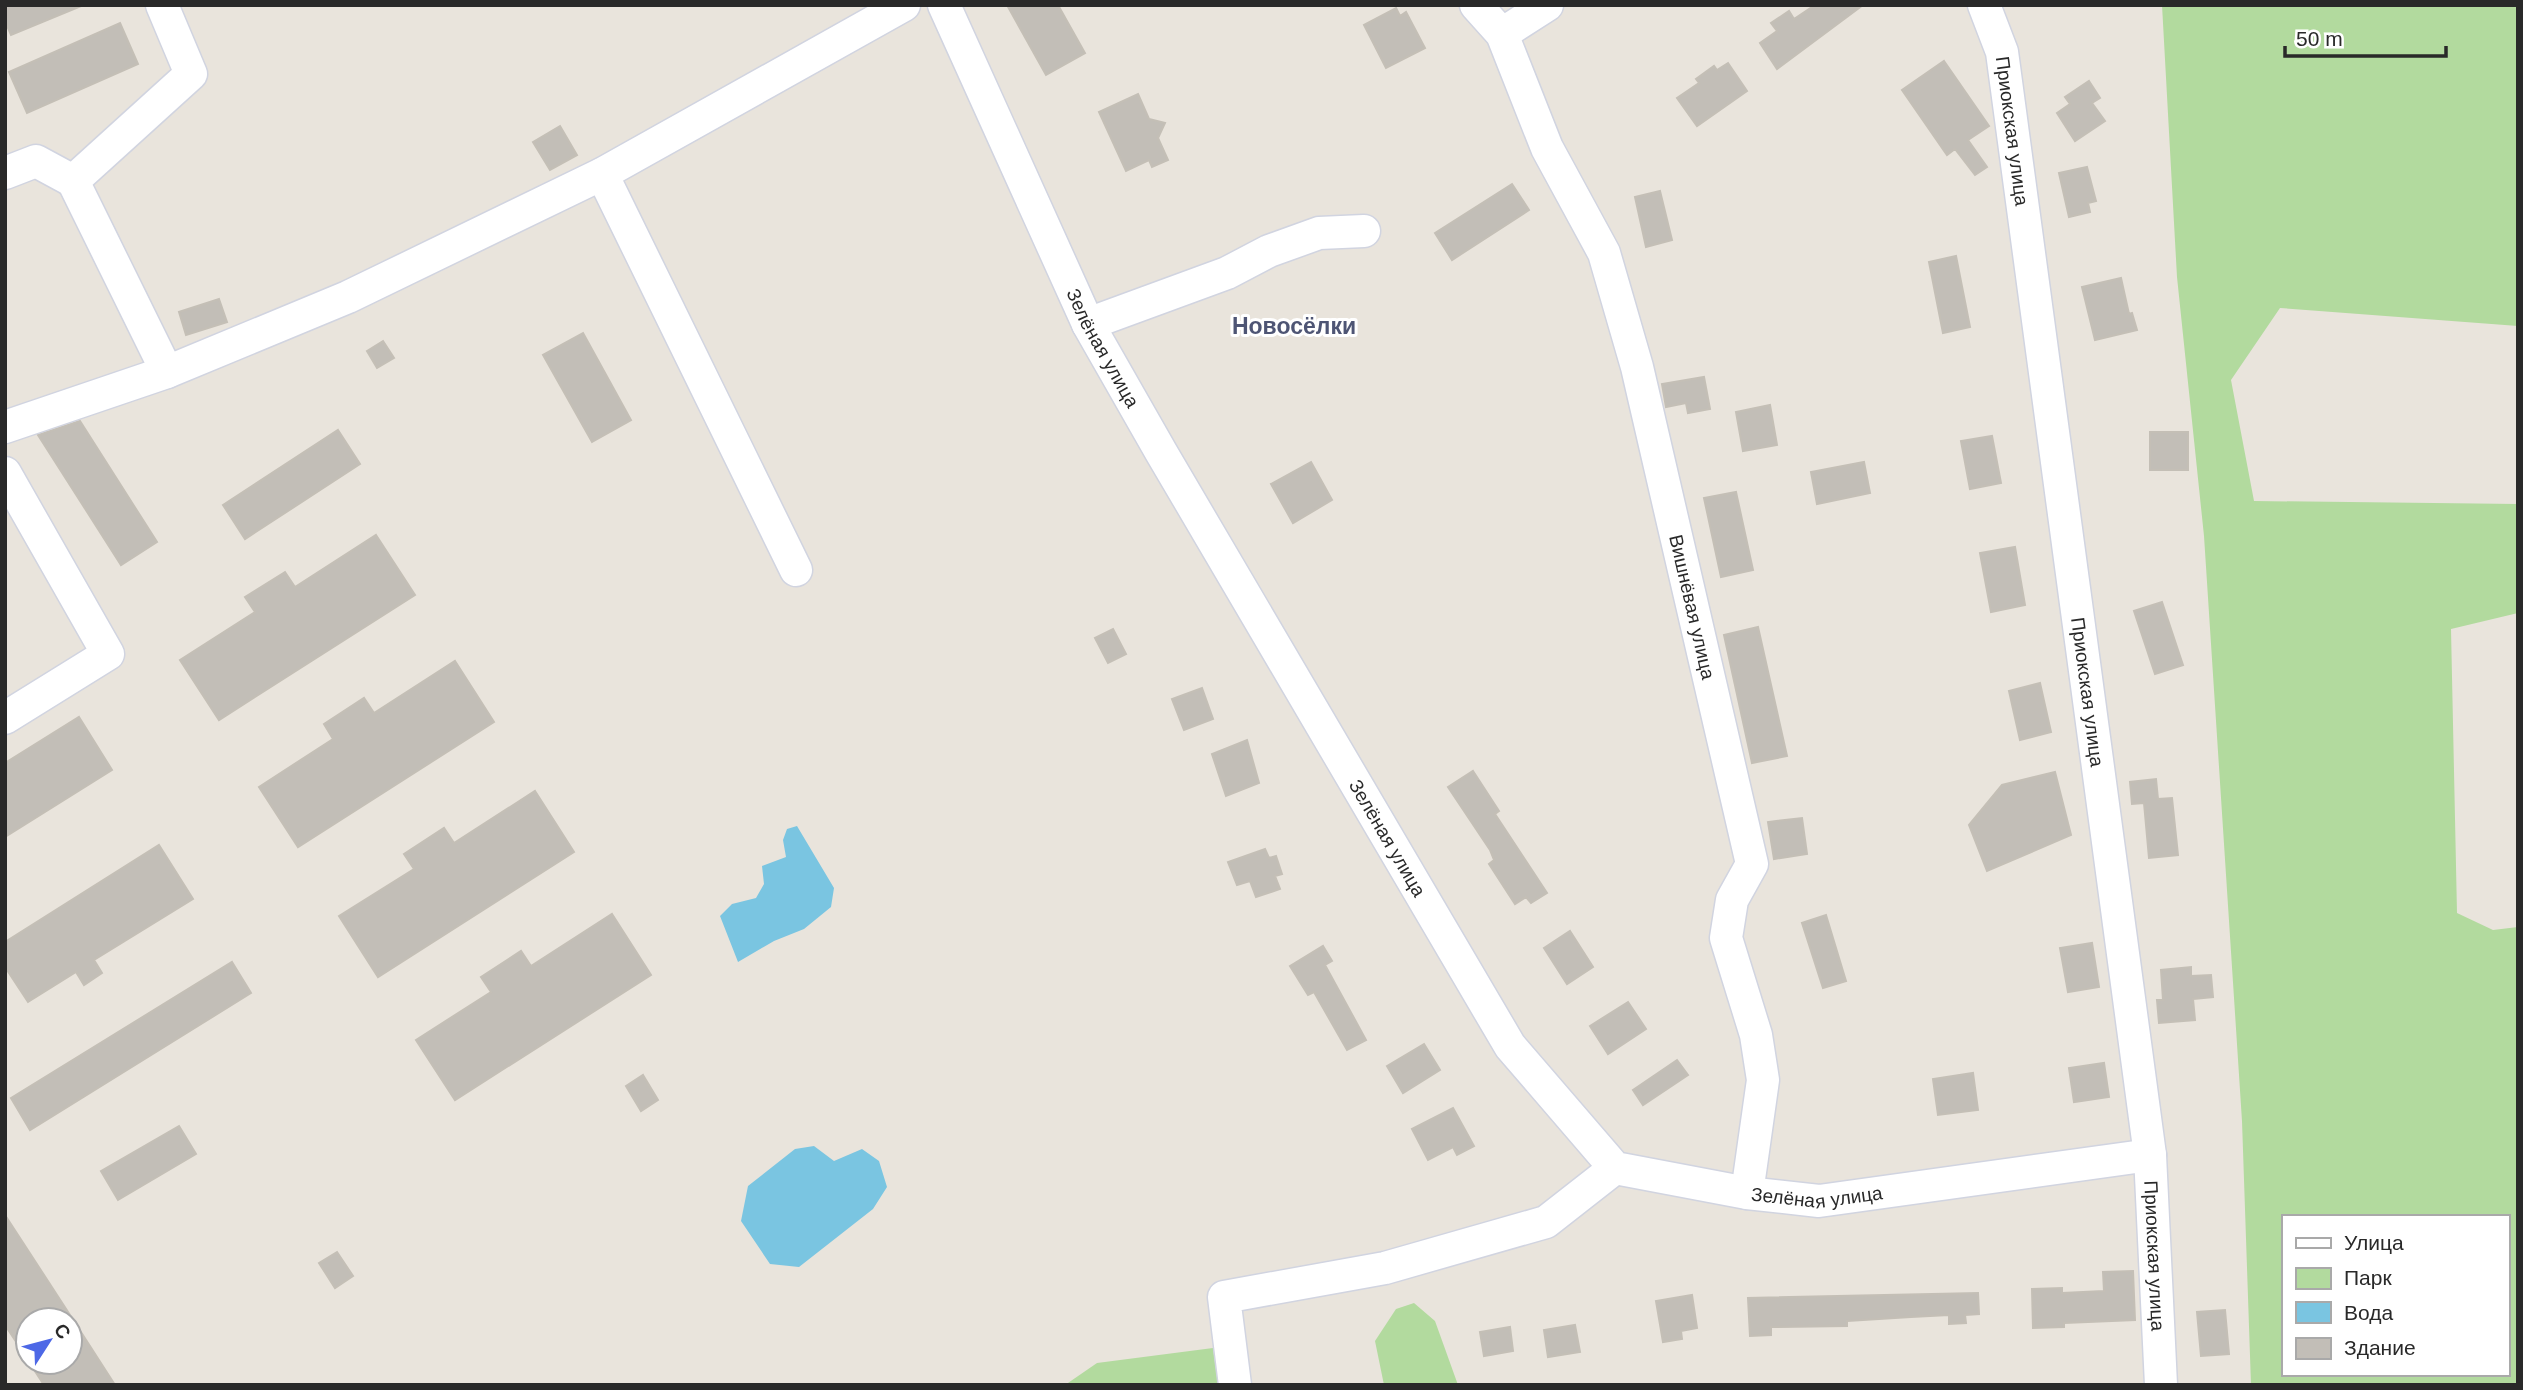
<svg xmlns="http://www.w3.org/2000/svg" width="2523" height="1390" font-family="Arial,sans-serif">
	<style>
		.green { fill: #b2da9e; fill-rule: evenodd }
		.water { fill: #7ac5e1 }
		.building { fill: #c2beb7; stroke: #c4bfb6; stroke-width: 2 }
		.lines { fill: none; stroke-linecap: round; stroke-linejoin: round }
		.minor-casing { stroke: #d1d4e0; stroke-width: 35 }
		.minor { stroke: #fff; stroke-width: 32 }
		.labels { text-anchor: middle; stroke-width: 6; stroke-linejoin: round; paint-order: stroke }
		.street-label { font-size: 19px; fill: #292929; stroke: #fff }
		.quarter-label { font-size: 23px; font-weight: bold; fill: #4e5574; stroke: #fff }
	</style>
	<rect width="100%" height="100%" fill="#e9e4dc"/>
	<path class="green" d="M2162 5H2518V326L2280 308 2231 380 2254 501 2518 504V613L2451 629 2457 913 2493 930 2518 927V1385H2251L2242 1121 2204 536 2177 277ZM2283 1217H2507V1374H2283Z
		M1414 1303 1435 1321 1458 1385H1384L1375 1341 1396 1309Z
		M1213 1348 1218 1385H1065L1097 1363Z"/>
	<path class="water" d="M797 826 834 888 831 907 804 929 774 941 738 962 720 916 732 904 756 898 764 884 762 866 786 857 783 840 787 829Z
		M814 1146 834 1161 862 1149 879 1161 887 1187 873 1209 799 1267 770 1264 741 1221 748 1186 795 1149Z"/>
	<path class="building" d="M5 5H81V6L11 35 5 21Z
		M1007 5H1058L1085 53 1046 75Z
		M1815 5H1863L1777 69 1760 43 1777 31 1771 23 1789 11 1794 19Z
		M1396 8 1400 16 1406 12 1425 48 1386 68 1364 25Z
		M120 23 138 64 27 113 9 72Z
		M1944 61 1989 126 1968 140 1987 167 1975 175 1955 149 1947 155 1902 90Z
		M1728 63 1747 91 1697 126 1677 98 1699 83 1696 79 1714 66 1717 70Z
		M2089 81 2100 98 2092 103 2105 121 2075 141 2057 113 2070 104 2065 97Z
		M1138 94 1149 119 1165 123 1158 138 1168 160 1152 167 1149 160 1126 171 1099 112Z
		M560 126 577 155 550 170 533 142Z
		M2087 167 2096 201 2088 203 2090 212 2069 217 2059 173Z
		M1512 184 1529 210 1452 260 1435 233Z
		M1660 191 1672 240 1646 247 1635 197Z
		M1956 256 1970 327 1943 333 1929 262Z
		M2121 278 2129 314 2132 313 2137 330 2095 340 2082 287Z
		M219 299 227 322 186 335 179 312Z
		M583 333 631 420 592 442 543 355Z
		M383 341 394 358 377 368 367 351Z
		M1704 377 1710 409 1688 413 1686 403 1666 407 1662 384Z
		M1770 405 1777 445 1743 451 1736 412Z
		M80 421 157 542 121 565 38 435Z
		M338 430 360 464 245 539 223 505Z
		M2150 432H2188V470H2150Z
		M1992 436 2001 483 1970 489 1961 441Z
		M1311 462 1332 500 1293 523 1271 484Z
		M1864 462 1870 493 1817 504 1811 472Z
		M1736 492 1753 570 1721 577 1704 498Z
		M376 535 415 595 219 720 180 660 255 612 245 597 285 572 295 587Z
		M2015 547 2025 605 1991 612 1980 553Z
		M2162 602 2183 665 2155 674 2134 611Z
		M1758 627 1787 756 1752 763 1724 635Z
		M1113 629 1126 654 1108 663 1095 638Z
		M455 661 494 722 298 847 259 787 333 739 324 724 364 698 374 713Z
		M2040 683 2051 732 2020 740 2009 691Z
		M1202 688 1213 719 1184 730 1172 699Z
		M79 717 112 770 5 837V763Z
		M1247 740 1259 783 1226 796 1212 754Z
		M1473 771 1499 811 1495 814 1547 893 1531 903 1526 897 1515 904 1489 864 1494 860 1490 850 1448 787Z
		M2055 772 2071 835 1987 871 1969 825 2002 785Z
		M2156 779 2158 799 2172 798 2178 855 2149 858 2144 803 2132 804 2130 782Z
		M535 791 574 852 378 977 339 916 414 869 404 854 444 828 454 843Z
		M1802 818 1807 854 1774 859 1768 822Z
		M159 845 193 899 94 960 102 973 84 985 76 972 28 1002 5 967V942Z
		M1265 849 1269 858 1276 856 1282 874 1275 876 1280 889 1256 897 1250 881 1237 885 1228 862Z
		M612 914 651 975 455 1100 416 1040 491 992 481 977 521 951 531 966Z
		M1826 915 1846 981 1823 988 1802 923Z
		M1570 931 1593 967 1567 984 1544 948Z
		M2092 943 2099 987 2068 992 2060 948Z
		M1323 946 1332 961 1325 965 1366 1040 1347 1050 1314 992 1308 995 1290 966Z
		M232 962 251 993 30 1130 11 1098Z
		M2191 967V976L2211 975 2213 997 2193 999 2195 1020 2159 1023 2157 1000H2163L2161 970Z
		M1628 1002 1646 1029 1608 1054 1590 1026Z
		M1424 1044 1440 1070 1403 1093 1387 1066Z
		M1677 1060 1688 1075 1643 1105 1633 1090Z
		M2104 1063 2109 1097 2074 1102 2069 1068Z
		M1973 1073 1978 1110 1938 1115 1933 1079Z
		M643 1075 658 1100 641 1111 626 1086Z
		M1453 1108 1474 1146 1457 1155 1453 1147 1428 1160 1412 1129Z
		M179 1126 196 1154 118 1200 101 1171Z
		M5 1215 70 1315 115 1385H44L29 1362H70V1320H28V1360L5 1325Z
		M337 1252 353 1276 335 1288 319 1263Z
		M2133 1271 2135 1320 2064 1323V1327L2033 1328 2032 1289 2062 1288V1293L2104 1291 2103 1272Z
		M1978 1293 1979 1314 1965 1315 1966 1323 1949 1324V1315L1911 1317 1847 1321V1326L1771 1327V1335L1750 1336 1748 1298Z
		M1692 1295 1697 1328 1681 1331 1682 1339 1663 1342 1656 1301Z
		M2225 1310 2229 1354 2201 1356 2197 1312Z
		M1575 1325 1580 1352 1548 1357 1544 1330Z
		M1510 1327 1513 1351 1484 1356 1480 1332Z"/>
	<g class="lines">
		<g class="minor-casing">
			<g id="minor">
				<path d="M162 5 191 74 73 181 167 372"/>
				<path id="s1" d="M944 5 1088 324 1161 452 1510 1046 1615 1168 1747 1193 1819 1201 2150 1155"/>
				<path id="s2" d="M1476 5 1502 34 1547 148 1604 253 1637 367 1752 864 1732 900 1726 938 1756 1035 1763 1080 1747 1193"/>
				<path id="s3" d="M1984 5 2002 52 2150 1155 2161 1385"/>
				<path d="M1502 34 1547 5"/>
				<path d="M5 173 36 161 73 181"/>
				<path d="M602 174 796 570"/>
				<path d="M1088 324 1227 273 1269 251 1319 233 1364 231"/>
				<path d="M5 427 167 372 348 297 602 174 904 5"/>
				<path d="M5 473 108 654 5 718"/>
				<path d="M1235 1385 1224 1297 1385 1268 1546 1222 1615 1168"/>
			</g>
		</g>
		<use href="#minor" class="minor"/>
	</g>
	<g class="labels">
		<g class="street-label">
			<text dy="7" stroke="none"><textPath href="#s3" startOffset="130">Приокская улица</textPath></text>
			<text dy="7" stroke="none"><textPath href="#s1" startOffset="378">Зелёная улица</textPath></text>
			<text dy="7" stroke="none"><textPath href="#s2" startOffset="646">Вишнёвая улица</textPath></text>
			<text dy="7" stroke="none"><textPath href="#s3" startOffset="696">Приокская улица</textPath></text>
			<text dy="7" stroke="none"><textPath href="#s1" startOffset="945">Зелёная улица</textPath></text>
			<text dy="7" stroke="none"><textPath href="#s1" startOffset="1552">Зелёная улица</textPath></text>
			<text dy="7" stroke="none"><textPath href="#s3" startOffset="1264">Приокская улица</textPath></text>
		</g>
		<g class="quarter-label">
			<text x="1294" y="334">Новосёлки</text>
		</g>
	</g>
	<rect width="2523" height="1390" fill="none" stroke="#292929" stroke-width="14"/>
	<rect x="2282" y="1215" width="228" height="161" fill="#ffffff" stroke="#a9a9a9" stroke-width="2"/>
	<rect x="2296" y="1238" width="35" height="10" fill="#ffffff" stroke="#a9a9a9" stroke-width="2"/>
	<text x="2344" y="1250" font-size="21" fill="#292929">Улица</text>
	<rect x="2296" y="1268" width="35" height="21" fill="#b2da9e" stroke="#a9a9a9" stroke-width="2"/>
	<text x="2344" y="1285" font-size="21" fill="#292929">Парк</text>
	<rect x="2296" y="1302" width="35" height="21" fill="#7ac5e1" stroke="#a9a9a9" stroke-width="2"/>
	<text x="2344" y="1320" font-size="21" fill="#292929">Вода</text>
	<rect x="2296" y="1338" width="35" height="21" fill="#c2beb7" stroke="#a9a9a9" stroke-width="2"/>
	<text x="2344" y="1355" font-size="21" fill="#292929">Здание</text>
	<g transform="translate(49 1341) rotate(54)"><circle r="33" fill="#ffffff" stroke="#a9a9a9" stroke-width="2"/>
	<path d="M0-5L12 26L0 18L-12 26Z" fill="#4d68e6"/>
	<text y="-10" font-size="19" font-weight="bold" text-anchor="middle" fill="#292929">С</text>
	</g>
	<path d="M2285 46v10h161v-10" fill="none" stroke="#292929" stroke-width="3.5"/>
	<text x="2296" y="46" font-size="21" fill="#292929" stroke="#ffffff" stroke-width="5" paint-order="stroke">50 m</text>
</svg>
